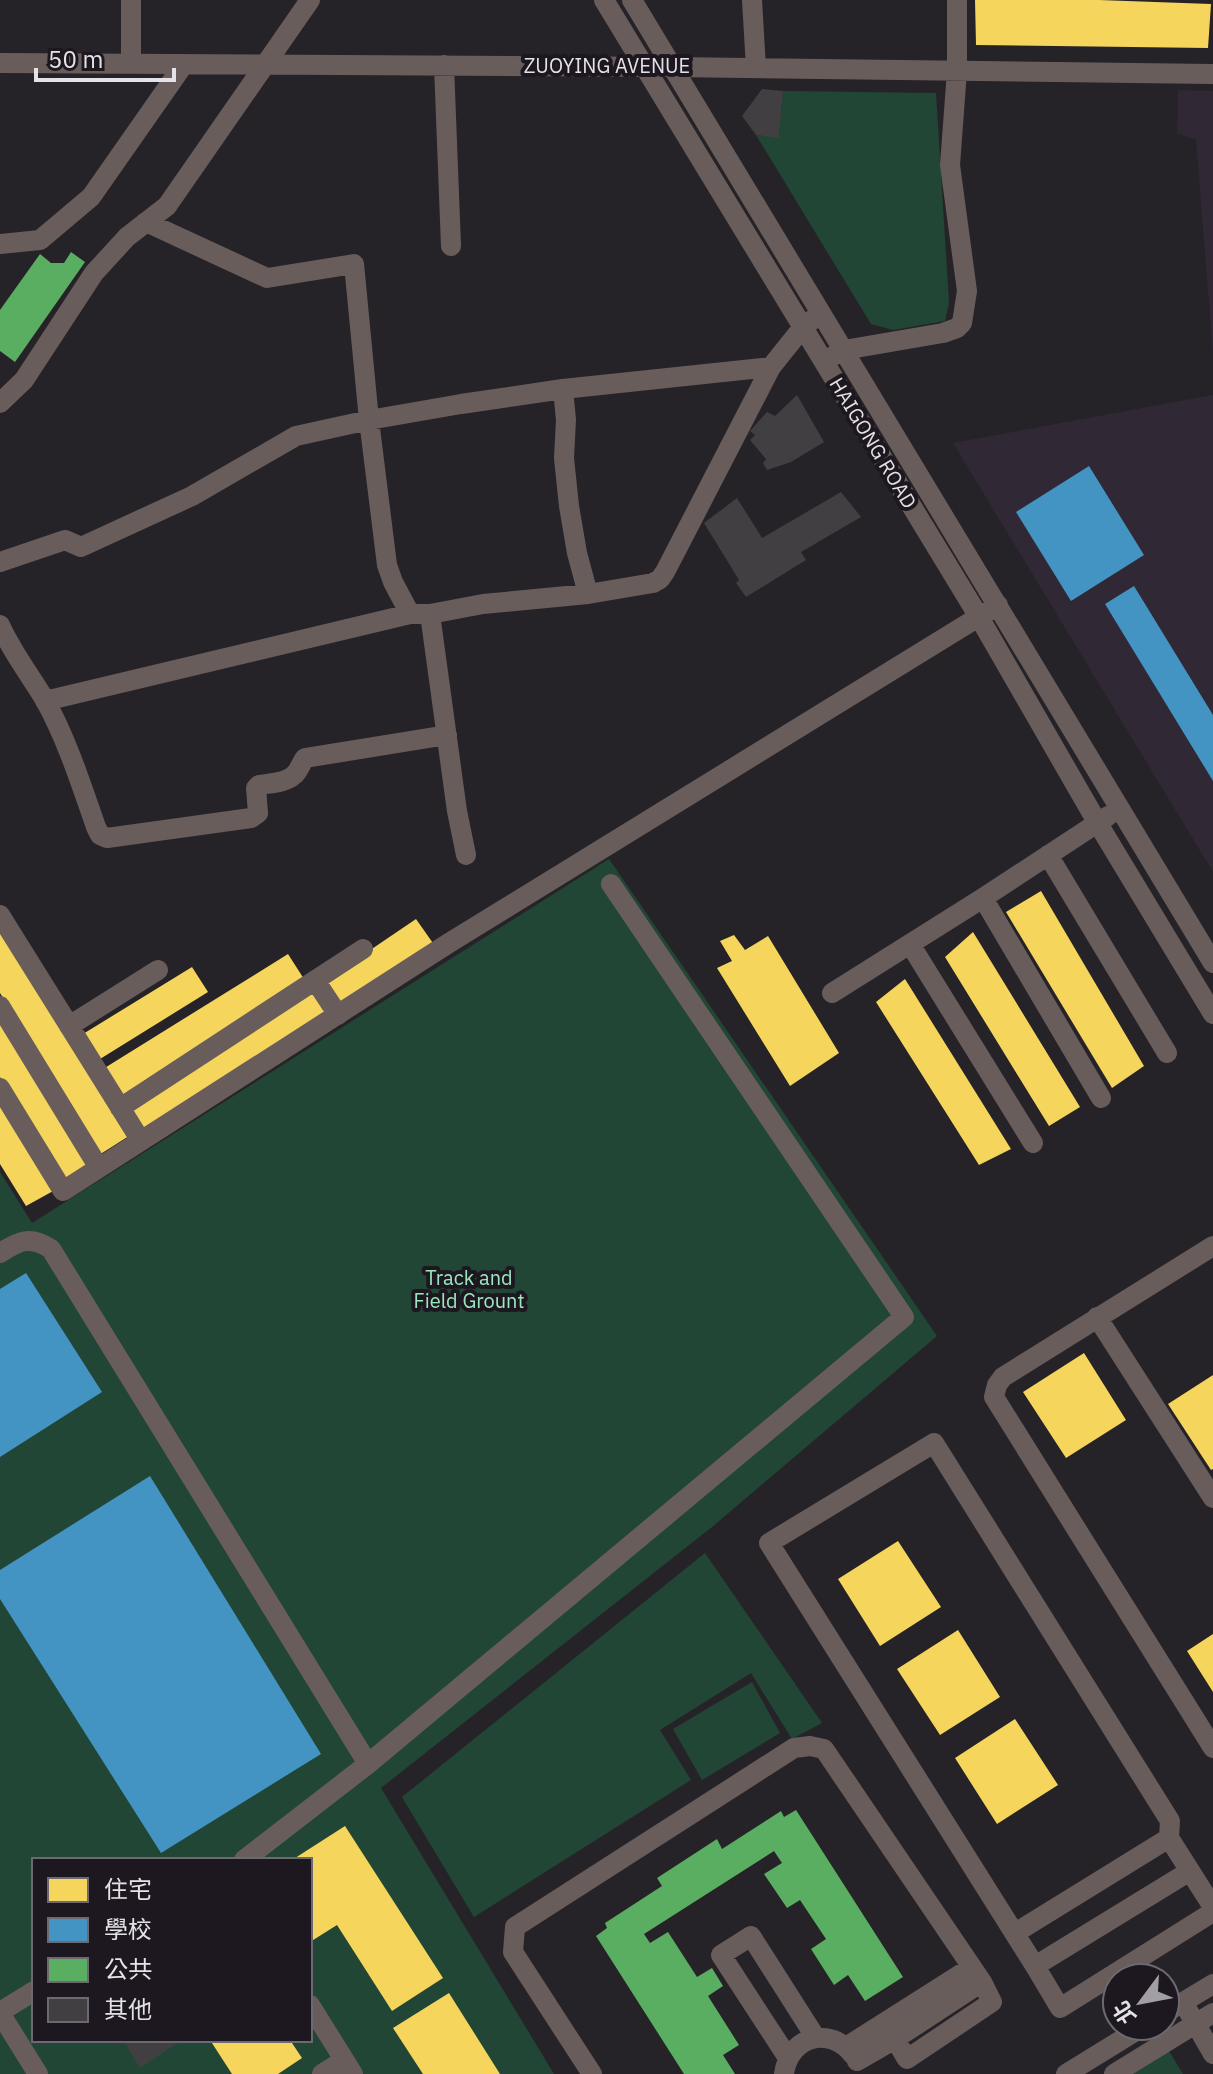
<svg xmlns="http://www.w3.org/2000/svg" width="1213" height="2074" font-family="'IBM Plex Sans','Noto Sans TC',sans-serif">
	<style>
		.built { fill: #302834 }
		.green { fill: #224635; fill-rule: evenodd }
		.homes { fill: #f6d55c }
		.schools { fill: #4393c3 }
		.public { fill: #5aae61 }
		.building { fill: #423f43 }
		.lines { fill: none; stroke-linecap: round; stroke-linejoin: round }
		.minor { stroke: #695d5c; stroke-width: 20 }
		.labels { text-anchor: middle; stroke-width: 8; stroke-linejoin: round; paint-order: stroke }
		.street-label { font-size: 20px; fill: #e5e2e7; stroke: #1d1820 }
		.park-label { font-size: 20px; fill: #99e7bf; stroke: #1d1820 }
	</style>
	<rect width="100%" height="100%" fill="#262328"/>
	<path class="built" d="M1178 90 1213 91V353L1196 140 1177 133Z
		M1213 395V872L953 443Z"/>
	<path class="green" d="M783 91 936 93 949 303 945 321 893 330 871 324 756 135 779 137Z
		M609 859 937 1336 712 1527 381 1788 554 2074H0V1172L32 1223ZM34 1860H310V2040H34Z
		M705 1553 822 1723 792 1739 751 1673 660 1730 691 1780 474 1917 402 1797Z
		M752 1682 780 1733 702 1780 673 1729Z
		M1169 2051 1183 2074H1133Z"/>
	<path class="homes" d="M975 0H1099L1211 4 1208 48 976 45Z
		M1041 891 1144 1066 1112 1088 1006 912Z
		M416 919 435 946 343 1005 326 980Z
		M0 929 129 1136 99 1155 0 993Z
		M973 932 1080 1107 1049 1126 945 957Z
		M734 935 745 950 768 936 839 1053 790 1086 717 968 732 961 720 941Z
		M288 954 304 979 121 1096 103 1069Z
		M192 967 208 992 100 1059 83 1034Z
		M905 979 1011 1149 979 1165 876 1002Z
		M312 993 327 1015 144 1133 130 1111Z
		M0 1021 88 1165 64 1181 0 1077Z
		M0 1100 55 1190 26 1206 0 1164Z
		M1084 1353 1126 1420 1066 1458 1023 1392Z
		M1213 1375V1469L1211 1470 1168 1404Z
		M898 1541 941 1607 880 1646 838 1579Z
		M958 1630 1000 1697 940 1735 897 1669Z
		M1213 1634V1692L1187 1651Z
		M1015 1719 1058 1785 997 1824 955 1758Z
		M345 1826 443 1978 392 2011 337 1925 310 1942V1860H292Z
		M449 1993 500 2074H423L393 2028Z
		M210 2040H290L302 2058 278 2074H232Z"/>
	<path class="schools" d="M1089 466 1144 555 1071 601 1016 512Z
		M1134 586 1213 715V781L1105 604Z
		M26 1273 102 1392 0 1457V1289Z
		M150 1476 321 1754 161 1853 0 1599V1570Z"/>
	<path class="public" d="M71 252 85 262 15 362 0 351V310L40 254 51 263H64Z
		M796 1810 903 1977 865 2001 848 1975 834 1985 811 1949 826 1939 800 1900 787 1908 764 1874 782 1863 774 1851 644 1934 650 1943 668 1932 697 1977 712 1968 723 1986 708 1996 739 2045 723 2055 735 2074H684L596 1936 607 1928 605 1923 662 1886 657 1878 717 1839 722 1849 781 1811 784 1817Z"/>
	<path class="building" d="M762 89 783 91 779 138 756 135 742 116Z
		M797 395 824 442 791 462 767 470 763 463 766 459 750 440 755 435 750 431 767 412 775 416Z
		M841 492 861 517 801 552 806 560 746 597 736 583 739 580 704 523 737 498 762 538Z
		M123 2040H182L140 2068Z"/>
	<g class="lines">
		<path class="minor" d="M131 0V64
			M604 0 979 617 1097 822 1213 1014
			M632 0 1213 963
			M752 0 756 68
			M0 63 673 67 1213 74
			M444 65 451 246
			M146 222 267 278 354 264 369 420 387 565 393 582 410 614
			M0 244 40 240 91 197 184 64
			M833 356 844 350 943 333 957 328 962 323 967 291 950 165 957 71V0
			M563 389 566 420 564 458 569 506 577 553 588 594
			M0 403 24 380 94 273 127 237 167 206 310 0
			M0 562 65 540 81 547 192 496 296 436 369 420 461 404 563 389 771 367
			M430 614 457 811 466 855
			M0 625C12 652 30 675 45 700 67 740 81 784 96 827L100 835 107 838 251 818 258 813 256 788 259 785C270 783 286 783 294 775 299 771 301 763 305 758L447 735
			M45 701 410 614H430L483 604 588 594 653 583 660 579 665 572 771 367 803 327 812 320
			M1048 855 1167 1053
			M983 898 1101 1098
			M0 915 141 1141
			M910 944 1033 1143
			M315 980 338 1015
			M832 993 983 898 1108 816
			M0 1006 99 1168
			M69 1026 158 970
			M0 1088 63 1191 449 943 998 605
			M120 1108 363 949
			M1213 1246 1003 1377 997 1385 994 1397 1213 1748
			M0 1253C19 1241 30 1235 51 1249L368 1764
			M1097 1317 1213 1498
			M244 1860 368 1764 904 1317 611 884
			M1190 1871 1035 1966 1060 2008 1213 1912
			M1015 1933 1169 1838
			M1035 1966 769 1543 934 1443 1170 1821 1169 1838 1213 1907
			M1183 2002 1213 2054
			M310 2005 353 2074
			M0 2012 34 1991
			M0 2013 38 2074
			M1165 2013 1213 1984
			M846 2047 972 1967
			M788 2058 721 1955 751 1936 816 2038
			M857 2061 895 2039 982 1982
			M322 2074 344 2060
			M592 2074 513 1952 515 1927 794 1748 810 1746 824 1749 982 1982 992 2002 907 2059 895 2039
			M784 2074C789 2036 830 2025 853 2055
			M1066 2074 1144 2026
			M1114 2074 1213 2013"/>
	</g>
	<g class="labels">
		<g class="street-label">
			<text x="607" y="73">ZUOYING AVENUE</text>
			<text transform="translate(873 443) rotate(59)" y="7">HAIGONG ROAD</text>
		</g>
		<g class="park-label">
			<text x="469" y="1285">Track and<tspan x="469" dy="23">Field Grount</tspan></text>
		</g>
	</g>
	<rect x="32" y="1858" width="280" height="184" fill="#1d1820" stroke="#6d6970" stroke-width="2"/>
	<rect x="48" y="1878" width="40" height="24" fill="#f6d55c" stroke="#6d6970" stroke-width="2"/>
	<text x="104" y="1898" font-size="24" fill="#e5e2e7">住宅</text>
	<rect x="48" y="1918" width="40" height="24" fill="#4393c3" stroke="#6d6970" stroke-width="2"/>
	<text x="104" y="1938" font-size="24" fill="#e5e2e7">學校</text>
	<rect x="48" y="1958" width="40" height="24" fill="#5aae61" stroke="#6d6970" stroke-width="2"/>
	<text x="104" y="1978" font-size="24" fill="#e5e2e7">公共</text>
	<rect x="48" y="1998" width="40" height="24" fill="#423f43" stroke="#6d6970" stroke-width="2"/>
	<text x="104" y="2018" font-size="24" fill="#e5e2e7">其他</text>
	<g transform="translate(1141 2002) rotate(238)"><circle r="38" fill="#1d1820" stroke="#6d6970" stroke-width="2"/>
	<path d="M0-6L14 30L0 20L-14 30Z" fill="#a29fa4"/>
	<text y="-12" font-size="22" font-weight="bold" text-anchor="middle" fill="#e5e2e7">北</text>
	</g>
	<path d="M36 68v12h138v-12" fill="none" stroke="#e5e2e7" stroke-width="4"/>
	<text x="48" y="68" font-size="24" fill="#e5e2e7" stroke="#1d1820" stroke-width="6" paint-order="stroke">50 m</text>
</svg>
